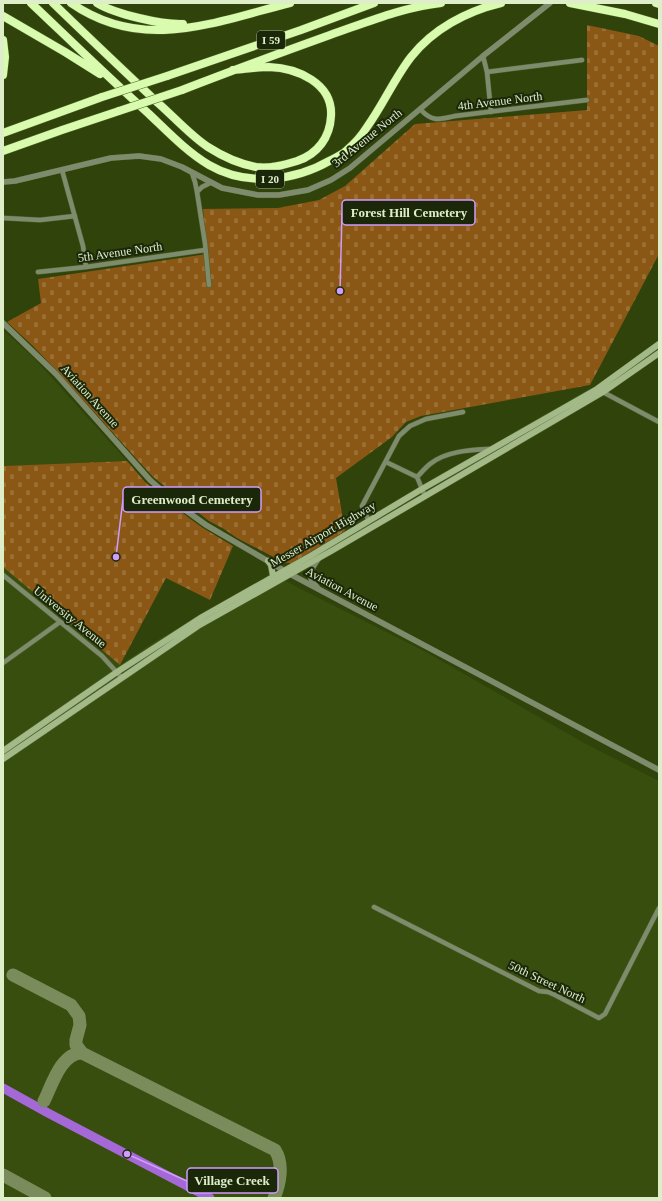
<svg xmlns="http://www.w3.org/2000/svg" width="662" height="1201" font-family="'Times New Roman',serif">
	<style>
		.built { fill: #384e0e }
		.cemetery { fill: url(#cemetery-stones) }
		.lines { fill: none; stroke-linecap: round; stroke-linejoin: round }
		.river { stroke: #a569d7; stroke-width: 9 }
		.taxiway { stroke: #7a8c5c; stroke-width: 13 }
		.minor-casing { stroke: #4e622c; stroke-width: 5.5 }
		.tertiary-casing { stroke: #4e622c; stroke-width: 6 }
		.secondary-casing { stroke: #4e622c; stroke-width: 7 }
		.motorway-casing { stroke: #4e622c; stroke-width: 9 }
		.minor { stroke: #7e8c6d; stroke-width: 4.5 }
		.tertiary { stroke: #7e8c6d; stroke-width: 5.5 }
		.secondary { stroke: #a3b988; stroke-width: 6 }
		.motorway { stroke: #d9fbae; stroke-width: 8 }
		.motorway-bridge-casing { stroke: #4e622c; stroke-width: 9; stroke-linecap: butt }
		.motorway-bridge { stroke: #d9fbae; stroke-width: 8 }
		.labels { text-anchor: middle; stroke-width: 4; stroke-linejoin: round; paint-order: stroke }
		.shield { fill: #1b2709; stroke: #a3b28f; stroke-width: 1 }
		.shield-label { font-size: 11px; font-weight: bold; fill: #ddeec9 }
		.street-label { font-size: 12px; fill: #ddeec9; stroke: #1b2709 }
		.leader { fill: none; stroke: #d09dff; stroke-width: 1.5 }
		.callout-dot { fill: #d09dff; stroke: #1b2709; stroke-width: 1.5 }
		.callout { fill: #1b2709; stroke: #d09dff; stroke-width: 1.5 }
		.callout-label { font-size: 13px; text-anchor: middle; font-weight: bold; fill: #ddeec9 }
	</style>
	<defs>
		<pattern id="cemetery-stones" width="16" height="16" patternUnits="userSpaceOnUse"><rect width="16" height="16" fill="#8a5715"/><path d="M2 7V4a2 2 0 0 1 4 0v3zM10 15v-3a2 2 0 0 1 4 0v3z" fill="#9a6f36"/></pattern>
	</defs>
	<rect width="100%" height="100%" fill="#2f430a"/>
	<path class="built" d="M3 330 34 358 127 461 3 466Z
		M3 567 120 665 154 642 263 580 271 572 293 585 424 651 586 744 659 781V1198H3Z"/>
	<path class="cemetery" d="M587 25 639 36 659 46V254L590 385 421 416 406 422 392 437 336 478 345 531 293 563H285L237 538 224 529 209 521 153 477 57 371 32 345 7 322 41 303 38 279 207 254 203 209 278 208 319 200 345 186 415 124 587 110Z
		M127 461 145 482 189 518 203 528 233 546 210 600 166 578 120 665 3 567V466Z"/>
	<g class="lines">
		<path class="river" d="M3 1088 48 1113 210 1198"/>
		<path class="taxiway" d="M13 975 71 1005 79 1016 80 1025 76 1040V1045L82 1053
			M44 1101C52 1085 61 1053 82 1053L275 1150C284 1164 280 1184 274 1198
			M3 1175 45 1198"/>
		<g class="minor-casing">
			<path id="minor" d="M483 56 487 72 491 112
				M487 72 582 60
				M420 109C432 122 438 120 455 116L587 100
				M62 170 83 246 86 267
				M192 173 195 182 197 192
				M3 218 40 220 75 216
				M38 272 86 267 205 250
				M209 285 205 243 197 192 202 187 210 183
				M601 391 659 422
				M386 462 417 477 425 496
				M417 477C421 473 425 468 430 464 446 451 470 450 490 449
				M369 521 362 506 399 436 410 426 426 419 463 412
				M3 575 102 656 122 678
				M3 663 60 622
				M374 907 539 991 548 992 555 995 599 1018 605 1014 659 908"/>
		</g>
		<g class="tertiary-casing">
			<path id="tertiary" d="M3 182 15 181 111 158 139 156 161 159 182 167 222 188 258 195H279L308 190 331 180 350 168 483 56 550 3
				M3 323 56 374 150 480 177 504 206 525 290 574 659 770
				M317 587C306 577 311 569 319 558"/>
		</g>
		<g class="secondary-casing">
			<path id="secondary" d="M268 561 271 565 273 576
				M3 751 117 672 202 617 312 555 422 489 597 389 659 344
				M3 759 198 626 333 550 603 392 659 353"/>
		</g>
		<g class="motorway-casing">
			<path id="motorway" d="M31 3C70 40 109 78 149 114 168 132 187 152 209 165 247 187 295 181 331 160 337 157 343 154 347 150 354 144 362 135 367 127 383 105 394 79 411 57 433 29 467 11 501 3
				M53 3C88 37 123 70 158 103 173 116 192 137 208 147 222 156 240 164 256 167 270 169 284 165 297 161 318 154 330 137 331 116 333 83 297 68 269 67 257 67 245 69 233 70
				M71 3C143 53 214 22 290 3
				M97 3C115 14 162 25 183 24
				M570 3 625 14 659 24
				M656 3 659 4
				M3 16 65 52 100 74
				M3 40 5 57 3 75
				M167 76 301 30 374 3
				M182 90C231 71 280 53 330 35 365 23 403 7 441 3
				M3 133 102 97
				M3 151 62 130 119 111"/>
		</g>
		<use href="#minor" class="minor"/>
		<use href="#tertiary" class="tertiary"/>
		<use href="#secondary" class="secondary"/>
		<use href="#motorway" class="motorway"/>
		<g class="motorway-bridge-casing">
			<path id="motorway-bridge" d="M102 97 167 76
				M119 111 182 90"/>
		</g>
		<use href="#motorway-bridge" class="motorway-bridge"/>
	</g>
	<g class="labels">
		<g class="shield">
			<rect x="257" y="31" width="28" height="18" rx="3"/>
			<rect x="256" y="170" width="28" height="18" rx="3"/>
		</g>
		<g class="shield-label">
			<text x="271" y="44">I 59</text>
			<text x="270" y="183">I 20</text>
		</g>
		<g class="street-label">
			<text transform="translate(500 101) rotate(-7)" y="4">4th Avenue North</text>
			<text transform="translate(367 138) rotate(-39)" y="4">3rd Avenue North</text>
			<text transform="translate(120 252) rotate(-8)" y="4">5th Avenue North</text>
			<text transform="translate(90 396) rotate(48)" y="4">Aviation Avenue</text>
			<text transform="translate(323 534) rotate(-30)" y="4">Messer Airport Highway</text>
			<text transform="translate(342 589) rotate(28)" y="4">Aviation Avenue</text>
			<text transform="translate(70 617) rotate(39)" y="4">University Avenue</text>
			<text transform="translate(547 982) rotate(25)" y="4">50th Street North</text>
		</g>
	</g>
	<path class="leader" d="M340 291L342 213M116 557L123 499M127 1154L187 1181"/>
	<g class="callout-dot">
		<circle cx="340" cy="291" r="4"/>
		<circle cx="116" cy="557" r="4"/>
		<circle cx="127" cy="1154" r="4"/>
	</g>
	<g class="callout">
		<rect x="342" y="200" width="133" height="25" rx="4"/>
		<rect x="123" y="487" width="138" height="25" rx="4"/>
		<rect x="187" y="1168" width="91" height="25" rx="4"/>
	</g>
	<g class="callout-label">
		<text x="409" y="217">Forest Hill Cemetery</text>
		<text x="192" y="504">Greenwood Cemetery</text>
		<text x="232" y="1185">Village Creek</text>
	</g>
	<rect width="662" height="1201" fill="none" stroke="#ddeec9" stroke-width="8"/>
</svg>
